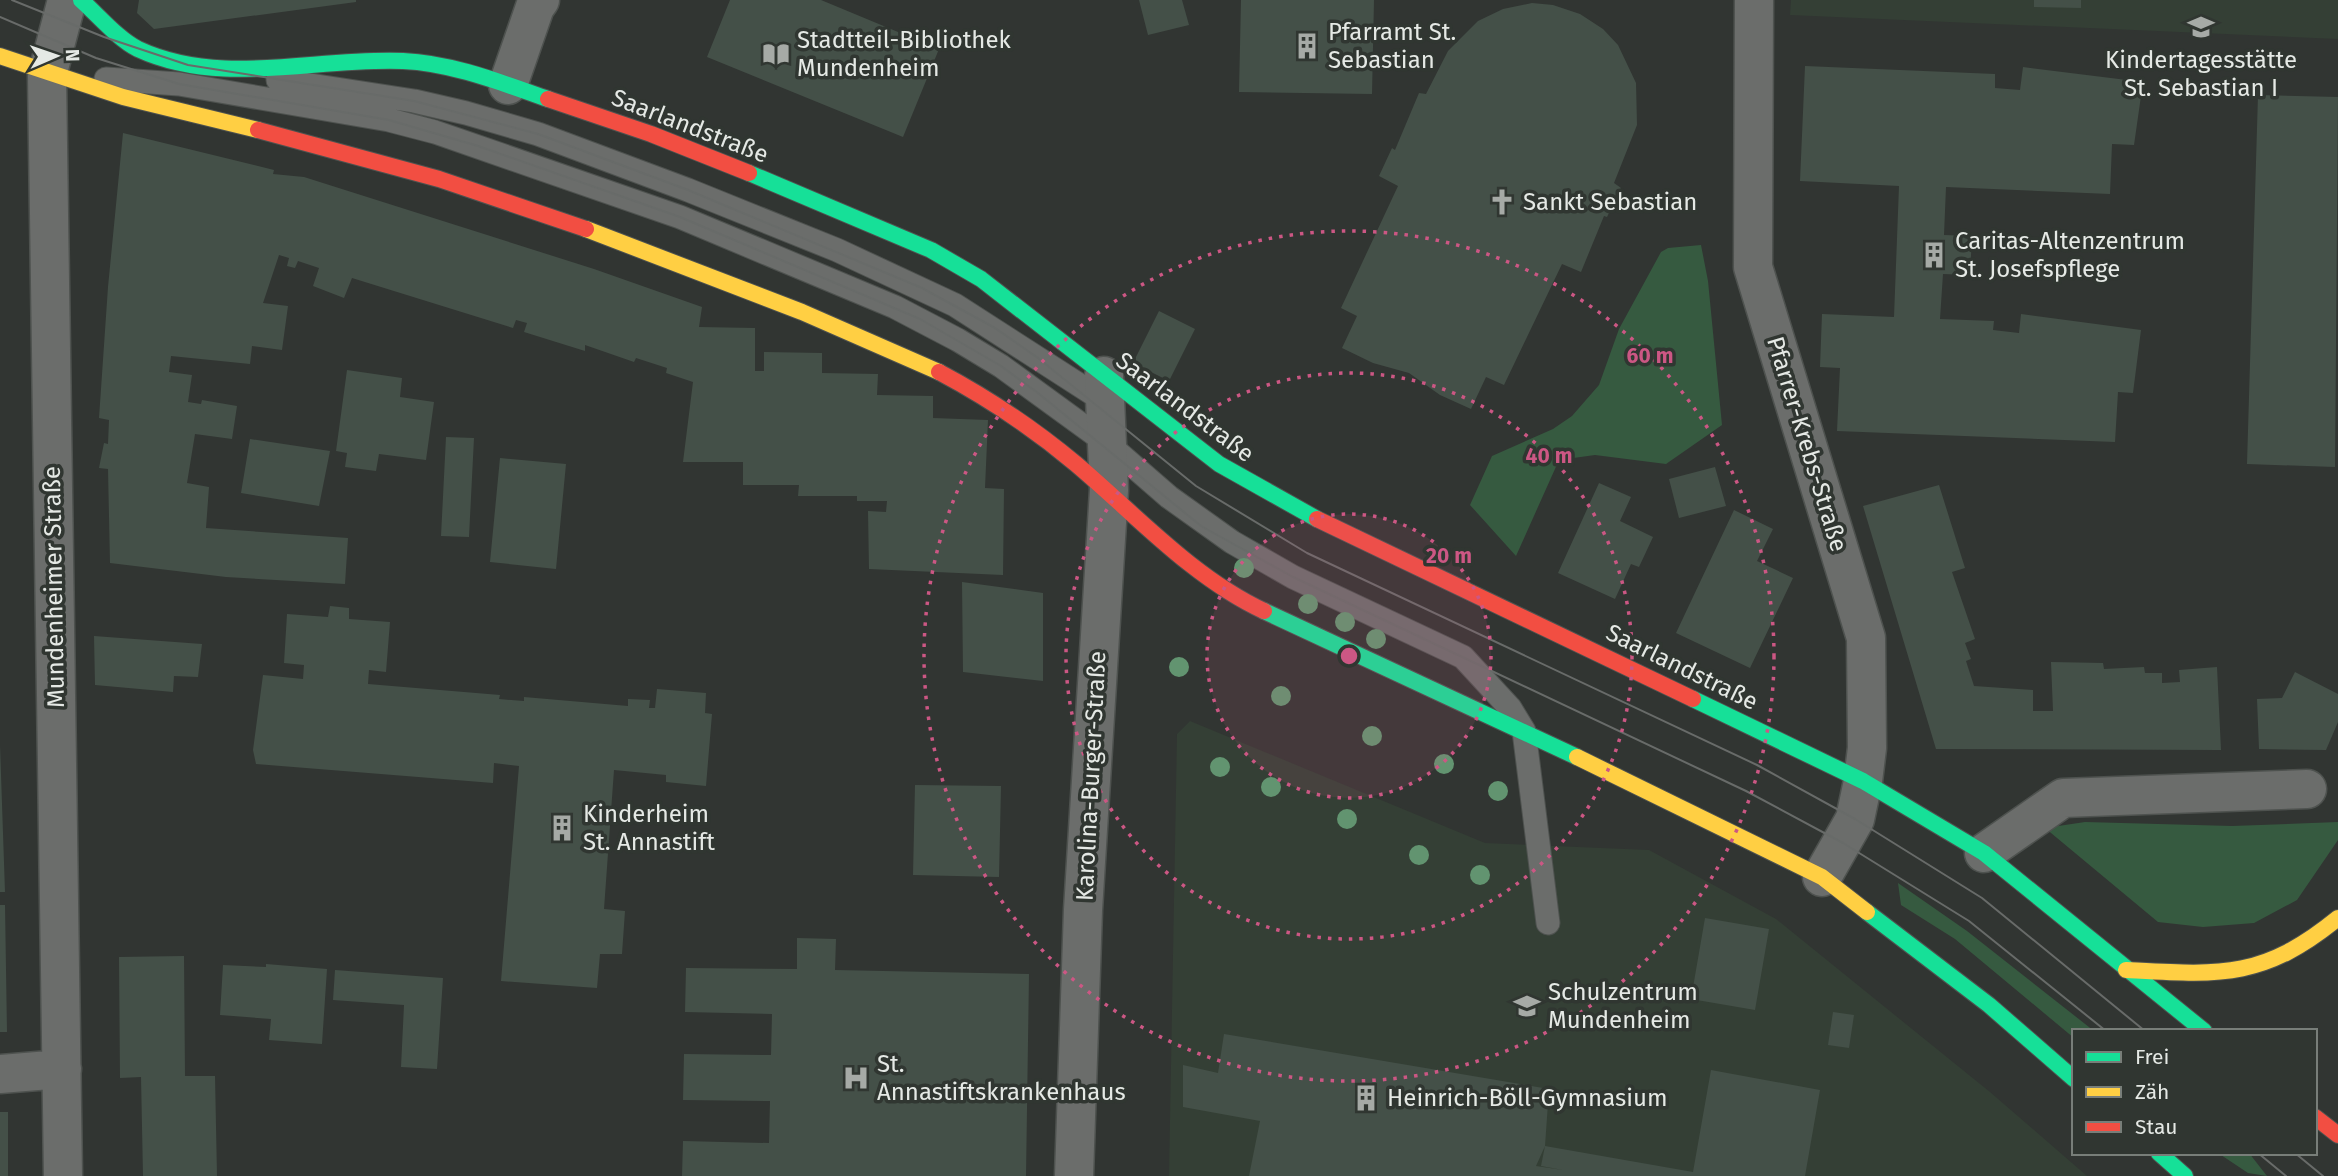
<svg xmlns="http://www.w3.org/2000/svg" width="2338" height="1176" font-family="'Fira Sans',sans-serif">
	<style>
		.built { fill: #343f35 }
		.green { fill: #365a40 }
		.building { fill: #445048 }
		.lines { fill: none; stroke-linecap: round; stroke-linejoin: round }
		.lane-casing { stroke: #4e524f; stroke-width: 25 }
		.street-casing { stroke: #4e524f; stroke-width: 41 }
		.fast-casing { stroke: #4e524f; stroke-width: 18 }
		.slow-casing { stroke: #4e524f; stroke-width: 18 }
		.jam-casing { stroke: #4e524f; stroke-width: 18 }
		.lane { stroke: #6b6d6b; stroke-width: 23 }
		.street { stroke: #6b6d6b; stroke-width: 38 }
		.fast { stroke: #16e098; stroke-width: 16 }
		.slow { stroke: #ffcf43; stroke-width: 16 }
		.jam { stroke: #f24e42; stroke-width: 16 }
		.tram { stroke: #686b69; stroke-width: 2 }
		.tree { fill: #629470 }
		.ring { fill: none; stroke: #cc5784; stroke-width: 3.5; stroke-dasharray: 3.5 7 }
		.labels { text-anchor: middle; stroke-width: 7; stroke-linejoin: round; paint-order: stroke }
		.poi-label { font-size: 24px; fill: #e5e9e5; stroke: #303631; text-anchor: start }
		.street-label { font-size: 24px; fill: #e5e9e5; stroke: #303631 }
		.centre { fill: #cc5784; stroke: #303631; stroke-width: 3.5 }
		.ring-label { font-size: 21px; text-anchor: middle; font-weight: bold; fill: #cc5784; stroke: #303631; stroke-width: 7; stroke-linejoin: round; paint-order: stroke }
	</style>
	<rect width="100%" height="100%" fill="#313532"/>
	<path class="built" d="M1791 0H2338V39L1790 15Z
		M1190 721 1485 843 1649 850 1776 919 1990 1092 2087 1176H1169L1177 734Z"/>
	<path class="green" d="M1701 245 1708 281 1722 425 1666 464 1595 455 1559 460 1516 556 1470 505 1492 456 1553 429 1572 416 1599 385 1619 329 1661 252 1668 248Z
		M2085 822 2232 826 2338 822V840L2297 900 2254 923 2203 927 2158 922 2045 828Z
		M1898 883 1967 931 2094 1031H2074V1038L1955 939 1901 905Z
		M2218 1153H2249L2267 1176 2248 1173Z"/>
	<path class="building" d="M139 0H356V2L154 29 137 13Z
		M730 0H821L939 49 903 137 707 57Z
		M1139 0H1182L1189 25 1148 35Z
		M1241 0H1374L1372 94 1239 92Z
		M2034 0H2081V8L2034 7Z
		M1532 3 1553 5 1580 14 1603 29 1618 45 1636 83 1637 125 1614 183 1621 188 1607 217 1604 216 1581 272 1562 264 1504 385 1486 377 1471 409 1440 395 1409 373 1373 363 1342 348 1357 316 1341 308 1398 186 1379 176 1392 148 1395 150 1419 93 1426 94 1448 51 1478 21 1503 9Z
		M1805 66 1995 74V88L2020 90 2023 67 2143 82 2134 145 2112 144 2110 194 1946 187 1944 235 1972 236 1970 275 1943 274 1940 319 1994 321 1993 330 2019 333 2021 314 2141 330 2133 393 2118 392 2115 442 1837 431 1840 368 1820 367 1822 314 1894 317 1899 186 1800 181Z
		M2258 95 2338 97 2335 467 2247 464Z
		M123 133 274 170 273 174 304 177 594 269 702 307 699 327 755 328V371H764V352L822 353V373L878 374 877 395 933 396V418L988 420 985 488 1004 489 1003 575 869 569 868 511 886 512 887 501H857V496H798L799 485H743V462H683L693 382 666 373 667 368 636 358 634 362 585 345V351L524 332 527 323 516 320 513 328 352 278 344 298 313 286 319 268 298 261 295 268 287 266 289 258 279 255 263 303 288 306 282 350 252 346 250 364 171 356 169 372 192 375 188 402 201 404 202 400 237 406 232 439 195 434 187 483 209 487 206 528 348 538 345 584 226 577 110 563 108 469 99 468 104 443 108 444 109 420 99 418 108 287Z
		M1159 311 1195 329 1169 381 1133 363Z
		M347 370 402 378 400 397 434 402 426 460 379 454 376 471 345 467 347 453 336 451Z
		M446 437 474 438 469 537 441 536Z
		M250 439 330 451 319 506 241 493Z
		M500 458 566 464 556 569 490 562Z
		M1715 467 1726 506 1679 518 1669 479Z
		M1599 483 1631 497 1620 521 1653 537 1639 567 1631 564 1615 599 1558 573Z
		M1939 485 1965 568 1952 572 1975 639 1965 643 1971 659 1966 661 1974 686 2033 690V711H2053L2051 662 2103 663 2104 669 2144 667 2145 673H2162V683L2180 682 2179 670 2217 667 2221 750 1936 749 1863 506Z
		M1734 510 1773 529 1757 561 1793 578 1750 668 1676 633Z
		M962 582 1043 593V681L963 672Z
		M330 606 349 608V619L390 622 386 672 369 670 368 684 500 695 499 699 524 701V697L628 706V699L650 700 649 708H655L657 689 706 693 705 713 712 714 706 786 666 782V775L614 770 604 909 625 911 622 954H600L597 988 501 981 519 766 494 763 493 783 256 764 253 750 263 675 303 679 304 665 284 663 287 614 328 617Z
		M94 636 202 644 198 677 174 676 173 692 95 685Z
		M2295 672 2338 694V722L2326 750 2259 749 2257 699 2282 698Z
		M0 745 5 892H0Z
		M915 785 1001 786 999 877 913 875Z
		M0 905H5L7 1032H0Z
		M1705 918 1769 929 1755 1010 1691 999Z
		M797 938 836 939 835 970 1029 974 1026 1176H682L683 1141 769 1143 770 1101 683 1100 684 1054 771 1055 772 1014 685 1012 686 968 797 969Z
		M184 956 185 1076H215L217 1176H143L141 1077 120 1078 119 957Z
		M266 964 327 969 322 1044 269 1040 271 1019 220 1015 223 965 266 967Z
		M335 970 443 978 437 1069 401 1067 404 1005 333 1000Z
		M1833 1012 1854 1015 1849 1048 1828 1045Z
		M1224 1034 1549 1089 1545 1146 1536 1166 1563 1170 1541 1166 1545 1146 1693 1172 1711 1070 1820 1090 1805 1176H1249L1260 1121 1183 1107V1065L1218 1073Z
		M0 1112H8V1176H0Z"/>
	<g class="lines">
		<g class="lane-casing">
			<path id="lane" d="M106 79 179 84 389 120 435 132 680 217 895 307 958 340 1001 366 1108 444 1169 497 1232 542 1293 577 1463 657 1510 708 1524 731 1548 923
				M278 80 414 101 466 113 538 134 688 190 837 250 955 305 1112 406"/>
		</g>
		<g class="street-casing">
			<path id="street" d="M1754 0 1753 267 1866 638 1867 748 1863 781 1855 819 1822 877
				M508 85 535 7 540 0
				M1984 853 2063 798 2307 789
				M0 1074 62 1069
				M63 1176 47 76 67 0
				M1074 1176 1083 910 1109 490 1104 376"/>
		</g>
		<g class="fast-casing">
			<path id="fast" d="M81 0C98 15 118 39 138 49 222 88 315 57 403 61 452 63 502 83 548 99
				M749 173 931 250 981 279 1219 464 1317 519
				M1264 611 1577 757
				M1693 699 1863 781 1984 853 2204 1031
				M1867 912 1989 1005 2074 1079
				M2159 1153 2185 1176"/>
		</g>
		<g class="slow-casing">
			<path id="slow" d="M0 56 123 97 258 130
				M586 229 802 312 939 372
				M1577 757 1822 877 1867 912
				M2126 970C2219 975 2262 980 2338 918"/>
		</g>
		<g class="jam-casing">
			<path id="jam" d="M548 99 651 134 749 173
				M258 130 439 179 586 229
				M939 372C988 398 1033 428 1076 464 1135 514 1193 578 1264 611
				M1317 519 1693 699
				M2315 1117 2338 1135"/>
		</g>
		<use href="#lane" class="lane"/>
		<use href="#street" class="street"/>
		<use href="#fast" class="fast"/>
		<use href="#slow" class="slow"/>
		<use href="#jam" class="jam"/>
		<path class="tram" d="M12 0 104 37 188 65 414 101 538 134 688 190 922 288 995 328 1038 358 1196 486 1307 553 1757 765 1855 819 1982 898 2145 1031
			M0 17 96 58 179 84 389 120 478 146 680 217 920 319 1001 366 1038 393 1201 526 1293 577 1746 791 1843 843 1969 921 2106 1031
			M2258 1153 2286 1176
			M2295 1153 2323 1176"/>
	</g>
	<g class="tree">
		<circle cx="1244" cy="568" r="10"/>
		<circle cx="1308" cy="604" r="10"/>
		<circle cx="1345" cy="622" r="10"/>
		<circle cx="1376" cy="639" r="10"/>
		<circle cx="1179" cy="667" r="10"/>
		<circle cx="1281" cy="696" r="10"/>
		<circle cx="1372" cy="736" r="10"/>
		<circle cx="1444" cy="764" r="10"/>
		<circle cx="1220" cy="767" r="10"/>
		<circle cx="1271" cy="787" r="10"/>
		<circle cx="1498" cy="791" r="10"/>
		<circle cx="1347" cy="819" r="10"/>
		<circle cx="1419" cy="855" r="10"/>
		<circle cx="1480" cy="875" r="10"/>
	</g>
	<circle cx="1349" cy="656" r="142" fill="#cc5784" fill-opacity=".12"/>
	<g class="ring">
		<circle cx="1349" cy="656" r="142"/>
		<circle cx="1349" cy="656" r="283"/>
		<circle cx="1349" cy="656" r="425"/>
	</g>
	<defs>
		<g id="school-bare" transform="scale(2.1)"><path d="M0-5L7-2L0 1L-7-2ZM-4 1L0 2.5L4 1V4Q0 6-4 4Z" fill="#a6aaa6" stroke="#303631" stroke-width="2.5" paint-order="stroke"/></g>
		<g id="building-bare" transform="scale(2.1)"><path d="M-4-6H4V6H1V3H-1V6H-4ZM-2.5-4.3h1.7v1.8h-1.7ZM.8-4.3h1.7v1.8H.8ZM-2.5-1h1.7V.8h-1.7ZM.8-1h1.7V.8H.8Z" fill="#a6aaa6" stroke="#303631" stroke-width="2.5" paint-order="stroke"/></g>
		<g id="library-bare" transform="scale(2.1)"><path d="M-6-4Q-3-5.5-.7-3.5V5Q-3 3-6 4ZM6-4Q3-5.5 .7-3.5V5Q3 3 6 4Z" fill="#a6aaa6" stroke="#303631" stroke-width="2.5" paint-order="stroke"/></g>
		<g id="church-bare" transform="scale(2.1)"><path d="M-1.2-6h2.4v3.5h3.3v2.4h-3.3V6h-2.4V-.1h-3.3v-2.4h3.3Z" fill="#a6aaa6" stroke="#303631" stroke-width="2.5" paint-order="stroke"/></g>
		<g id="hospital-bare" transform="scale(2.1)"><path d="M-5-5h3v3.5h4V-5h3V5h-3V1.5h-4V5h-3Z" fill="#a6aaa6" stroke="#303631" stroke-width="2.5" paint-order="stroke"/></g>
	</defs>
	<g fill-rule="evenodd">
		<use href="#school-bare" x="2201" y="27"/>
		<use href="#building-bare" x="1307" y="46"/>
		<use href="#library-bare" x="776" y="54"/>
		<use href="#church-bare" x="1502" y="202"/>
		<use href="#building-bare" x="1934" y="255"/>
		<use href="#building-bare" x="562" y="828"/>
		<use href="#school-bare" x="1527" y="1006"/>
		<use href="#hospital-bare" x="856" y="1078"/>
		<use href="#building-bare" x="1366" y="1098"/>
	</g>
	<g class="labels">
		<g class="poi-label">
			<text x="1328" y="40">Pfarramt St.<tspan x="1328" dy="28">Sebastian</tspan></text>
			<text x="797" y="48">Stadtteil-Bibliothek<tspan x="797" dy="28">Mundenheim</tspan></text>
			<text x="2201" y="68" text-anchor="middle">Kindertagesstätte<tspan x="2201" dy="28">St. Sebastian I</tspan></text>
			<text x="1523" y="210">Sankt Sebastian</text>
			<text x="1955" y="249">Caritas-Altenzentrum<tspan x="1955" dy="28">St. Josefspflege</tspan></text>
			<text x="583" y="822">Kinderheim<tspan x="583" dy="28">St. Annastift</tspan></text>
			<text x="1548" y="1000">Schulzentrum<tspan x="1548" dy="28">Mundenheim</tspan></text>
			<text x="877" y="1072">St.<tspan x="877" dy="28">Annastiftskrankenhaus</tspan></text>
			<text x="1387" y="1106">Heinrich-Böll-Gymnasium</text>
		</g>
		<g class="street-label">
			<text transform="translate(690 126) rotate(21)" y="8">Saarlandstraße</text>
			<text transform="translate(1185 407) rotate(37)" y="8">Saarlandstraße</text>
			<text transform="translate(1807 444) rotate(73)" y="8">Pfarrer-Krebs-Straße</text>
			<text transform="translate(54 587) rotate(-91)" y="8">Mundenheimer Straße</text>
			<text transform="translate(1682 667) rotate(26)" y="8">Saarlandstraße</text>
			<text transform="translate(1091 776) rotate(-87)" y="8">Karolina-Burger-Straße</text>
		</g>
	</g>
	<circle cx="1349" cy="656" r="10" class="centre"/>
	<g class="ring-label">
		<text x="1650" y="363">60 m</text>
		<text x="1549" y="463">40 m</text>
		<text x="1449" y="563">20 m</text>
	</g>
	<rect x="2072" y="1029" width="245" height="126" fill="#303631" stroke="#787e79" stroke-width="2"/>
	<rect x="2086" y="1052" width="35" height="10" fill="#16e098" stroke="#787e79" stroke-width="2"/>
	<text x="2135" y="1064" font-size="21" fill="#e5e9e5">Frei</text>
	<rect x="2086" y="1087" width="35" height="10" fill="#ffcf43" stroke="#787e79" stroke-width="2"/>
	<text x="2135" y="1099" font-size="21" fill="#e5e9e5">Zäh</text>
	<rect x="2086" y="1122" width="35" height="10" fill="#f24e42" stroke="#787e79" stroke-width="2"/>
	<text x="2135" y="1134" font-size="21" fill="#e5e9e5">Stau</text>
	<g transform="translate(56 56) rotate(88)" stroke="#303631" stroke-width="5" paint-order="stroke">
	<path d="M0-5L12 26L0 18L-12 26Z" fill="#e5e9e5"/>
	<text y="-10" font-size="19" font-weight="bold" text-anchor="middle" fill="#e5e9e5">N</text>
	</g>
</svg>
